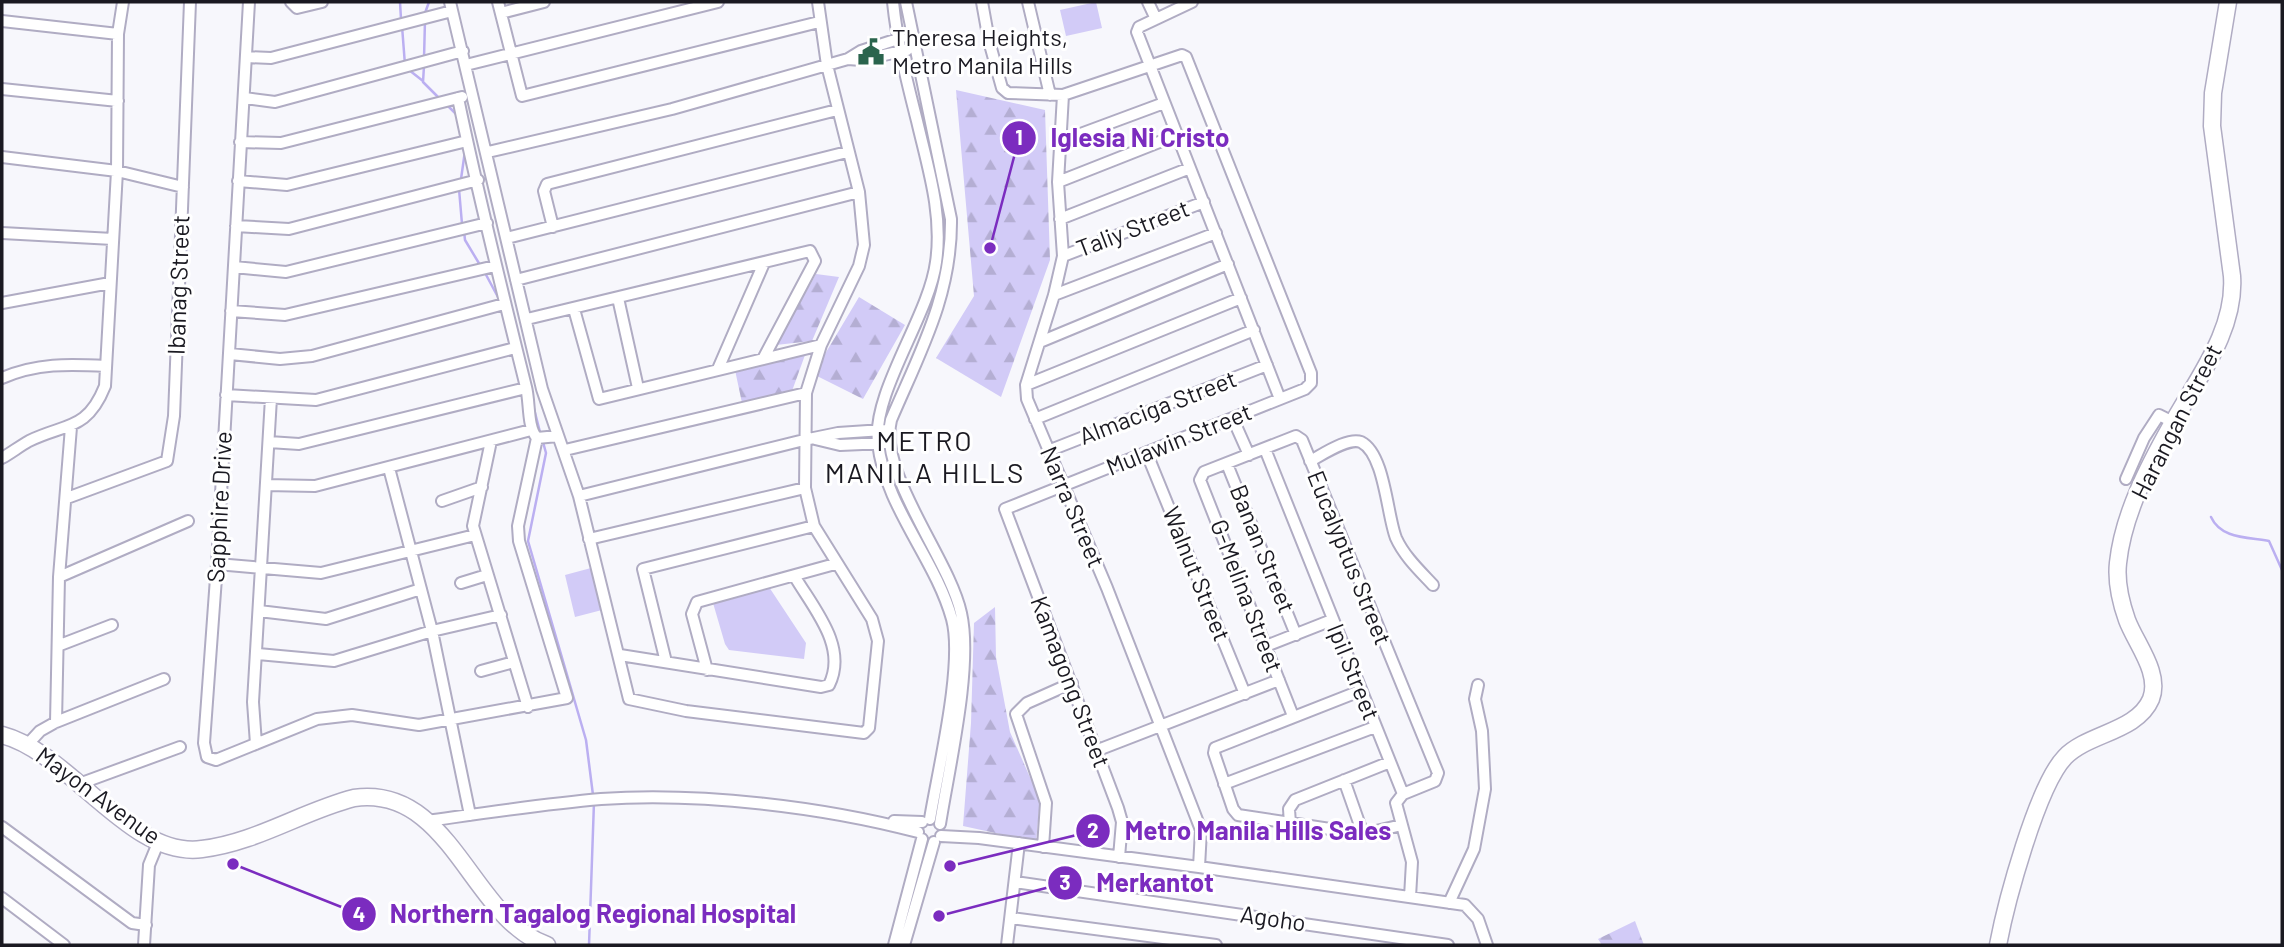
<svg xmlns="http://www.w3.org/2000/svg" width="2284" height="947" font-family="Barlow,sans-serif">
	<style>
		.forest { fill: url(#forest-firs) }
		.park { fill: #d2cbf7 }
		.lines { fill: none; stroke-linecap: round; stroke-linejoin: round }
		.stream { stroke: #bbaff1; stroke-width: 2.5 }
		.minor-casing { stroke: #b0acc3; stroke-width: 14 }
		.secondary-casing { stroke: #b0acc3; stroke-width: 19 }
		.minor { stroke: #fff; stroke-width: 10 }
		.secondary { stroke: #fff; stroke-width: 16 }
		.labels { text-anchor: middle; stroke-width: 6; stroke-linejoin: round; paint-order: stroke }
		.poi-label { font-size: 24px; fill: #1a1921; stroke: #fff; text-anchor: start }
		.street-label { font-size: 24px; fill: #1a1921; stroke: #fff }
		.quarter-label { font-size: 28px; letter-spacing: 2px; fill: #1a1921; stroke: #fff }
		.leader { fill: none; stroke: #7b2cbf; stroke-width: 2.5 }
		.callout-dot { fill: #7b2cbf; stroke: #fff; stroke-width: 2.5 }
		.mark-label { font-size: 21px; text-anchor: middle; font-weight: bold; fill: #fff }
		.callout-label { font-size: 26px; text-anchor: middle; font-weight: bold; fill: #7b2cbf; stroke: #fff; stroke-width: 6; stroke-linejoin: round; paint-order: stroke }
	</style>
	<defs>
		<pattern id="forest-firs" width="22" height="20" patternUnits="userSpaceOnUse" patternTransform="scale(1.75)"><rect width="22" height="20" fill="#d2cbf7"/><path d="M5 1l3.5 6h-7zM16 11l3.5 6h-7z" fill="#b4aed3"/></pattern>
	</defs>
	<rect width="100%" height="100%" fill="#f7f7fc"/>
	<path class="forest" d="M956 90 1045 110 1050 260 1001 397 936 358 974 296Z
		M816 274 839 277 812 341 776 345Z
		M859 297 905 325 863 399 813 374Z
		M805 355 792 391 742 403 735 370Z
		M995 607 996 657 1010 732 1040 800 1036 842 963 826 971 723 974 623Z
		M1635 921 1644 945H1602L1598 939Z"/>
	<path class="park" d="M1096 2 1102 28 1066 36 1060 10Z
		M591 568 602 610 575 617 565 575Z
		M769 587 806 643 804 659 729 650 725 644 713 603Z"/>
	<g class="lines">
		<path class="stream" d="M400 2 401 19
			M425 13 429 2
			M402 26 405 65
			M424 59 425 20
			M424 66 423 82 439 98
			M409 70 423 81
			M447 105 457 115
			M461 179 465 151
			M459 189 462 224
			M464 231 465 240 480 265
			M484 271 499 299
			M533 405 541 436
			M543 442 546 453 528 541 586 740 593 795
			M2211 517C2221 539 2248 537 2269 541L2282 570
			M589 945 594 802"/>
		<g class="minor-casing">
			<path id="minor" d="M249 2 217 564 204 743 207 757 216 760 317 719 352 715 419 725 567 698 519 541 518 526 537 438 558 436
				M291 2 297 8 322 2
				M450 2 542 389 579 496 629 699 686 711 864 733 869 728 878 641 872 619 814 526 805 488 806 393 821 345 859 266 864 245 859 192 827 65 818 2
				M498 2 522 96 819 22
				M893 2C897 42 907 82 917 121 928 168 943 214 936 262 929 316 872 392 878 443 885 507 935 558 952 619 964 664 938 770 930 819
				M906 2 951 219C952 295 920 352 891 420 878 474 949 558 961 613 973 666 949 767 940 824
				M982 2 989 41 1002 88 1008 93 1063 95 1182 55 1186 57 1311 373V383L1305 389 1005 509 1118 808 1122 822 1119 857
				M1028 2 1050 95
				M1148 2 1156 19
				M1192 2 1139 27 1137 32 1280 399
				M501 13 544 2
				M2 21 118 34
				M246 57 271 58 452 11
				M848 59 861 60 907 50
				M466 65 718 2
				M2 89 118 101
				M1063 95 1058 182 1063 256 1054 295 1026 385 1027 399 1107 588 1201 830 1199 867
				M245 98 275 102 463 51
				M458 98C478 195 502 291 526 387 530 402 527 427 537 438
				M240 142 281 143 462 97
				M1059 142 1164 103
				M488 152 672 109 848 59 861 51 901 38
				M2 157 117 171 183 187
				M238 181 287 185 467 141
				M1058 182 1177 135
				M1060 219 1190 168
				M236 226 289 229 478 180
				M553 227 544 191 547 184 837 110
				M2 233 113 239
				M507 238 847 152
				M1063 256 1204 202
				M234 267 286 272 487 223
				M516 280 859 192
				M1054 295 1216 233
				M618 298 638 388
				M2 303 110 283
				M574 309 599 399 821 345
				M231 311 285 315 495 266
				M527 319 810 251 815 261 763 359
				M1040 342 1228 264
				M230 354 280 359 312 356 504 304
				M718 369 764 263
				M2 378C37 363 68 364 106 366
				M1026 385 1241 298
				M226 395 316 400 515 348
				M1035 419 1254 330
				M1233 419 1249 455
				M815 439 840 445 885 443
				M491 441 473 526 528 707
				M269 442 299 444 526 388
				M1265 449 1403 794 1396 803 1412 862 1410 897
				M565 450 806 393
				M1048 451 1267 365
				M1147 454 1245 694
				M2 458C11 453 20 446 29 441 66 423 87 431 105 386L117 171 118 34 123 2
				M1310 461C1322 455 1348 437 1361 442 1385 454 1387 516 1396 538 1404 556 1420 571 1433 585
				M1227 464 1296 635
				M389 468 432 631 470 815
				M2126 479 2144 438 2159 415 2173 422
				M266 485 315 486 531 430
				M579 496 804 440 838 433 883 430
				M67 498 167 461 174 416 190 2
				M442 501 482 487
				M589 539 805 488
				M217 564 321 573 475 535
				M59 577 188 521
				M461 583 487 575
				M259 611 326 619 421 589
				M60 645 112 625
				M1266 646 1332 620
				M258 654 334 661 432 631 501 615
				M620 655 821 687 829 685C848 647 814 609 795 577
				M666 662 643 569 814 526
				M707 670 692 614 697 602 835 564
				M481 671 514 662
				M1360 691 1215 748 1214 753 1233 809 1238 815 1363 834 1402 825
				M1293 716 1200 480 1204 472 1296 436 1302 440 1438 773 1435 781 1403 794
				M56 722 59 577 71 427
				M28 744 40 731 56 722 164 679
				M256 744 253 702 271 398
				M1098 750 1279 680
				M1344 780 1363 834
				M79 784 180 747
				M1224 784 1375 727
				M427 821C484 813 543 804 601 799 699 792 824 807 918 832
				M894 821 922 822
				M1290 824 1289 809 1295 800 1390 762
				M2 827 132 923 146 925
				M941 836 979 838 1199 867 1465 905 1478 919 1487 945
				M1043 847 1046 803 1016 714 1027 703 1072 683
				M1015 882 1448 945
				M2 898 64 945
				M1449 903 1474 849 1485 789 1482 731 1475 699 1478 685
				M1011 918 1216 945
				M144 945 149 865 158 843
				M894 945 922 839
				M904 945 934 842
				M1007 945 1019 843"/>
		</g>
		<g class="secondary-casing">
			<path id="secondary" d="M2 735C71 753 130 859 202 849 255 843 303 811 354 798 451 784 472 920 547 945
				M1998 945C2006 903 2037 786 2065 757 2088 733 2137 732 2151 699 2161 673 2136 644 2127 620 2121 603 2116 581 2118 563 2123 515 2148 467 2171 426 2196 380 2236 331 2232 276L2212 126 2213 93 2228 2"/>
		</g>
		<use href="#minor" class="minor"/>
		<use href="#secondary" class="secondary"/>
	</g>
	<defs>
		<g id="civic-bare" transform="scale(2.1)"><path d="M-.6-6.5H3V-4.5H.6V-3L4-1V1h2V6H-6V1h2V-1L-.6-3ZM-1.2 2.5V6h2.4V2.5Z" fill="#2a644d" stroke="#fff" stroke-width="2.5" paint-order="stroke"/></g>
	</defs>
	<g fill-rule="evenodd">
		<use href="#civic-bare" x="871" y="52"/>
	</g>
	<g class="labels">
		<g class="poi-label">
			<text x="892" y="46">Theresa Heights,<tspan x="892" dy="28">Metro Manila Hills</tspan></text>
		</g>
		<g class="street-label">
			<text transform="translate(1133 229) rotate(-21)" y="8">Taliy Street</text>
			<text transform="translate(179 285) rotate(-88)" y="8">Ibanag Street</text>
			<text transform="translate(1158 408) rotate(-21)" y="8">Almaciga Street</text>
			<text transform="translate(2177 422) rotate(-63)" y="8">Harangan Street</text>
			<text transform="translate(1179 440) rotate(-22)" y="8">Mulawin Street</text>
			<text transform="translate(220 507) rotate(-87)" y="8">Sapphire Drive</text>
			<text transform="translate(1072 507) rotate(67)" y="8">Narra Street</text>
			<text transform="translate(1262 549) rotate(68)" y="8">Banan Street</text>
			<text transform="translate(1349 558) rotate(68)" y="8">Eucalyptus Street</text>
			<text transform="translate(1196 574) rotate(68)" y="8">Walnut Street</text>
			<text transform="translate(1246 596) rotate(69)" y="8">G-Melina Street</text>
			<text transform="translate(1353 672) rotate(68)" y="8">Ipil Street</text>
			<text transform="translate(1070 682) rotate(69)" y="8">Kamagong Street</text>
			<text transform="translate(98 796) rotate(36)" y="8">Mayon Avenue</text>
			<text transform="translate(1273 919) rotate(8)" y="8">Agoho</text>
		</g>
		<g class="quarter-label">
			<text x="925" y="451">METRO<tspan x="925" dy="32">MANILA HILLS</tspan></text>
		</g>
	</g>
	<path class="leader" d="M990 248L1019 138M950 866L1093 831M939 916L1065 883M233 864L359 914"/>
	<g class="callout-dot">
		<circle cx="990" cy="248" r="7"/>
		<circle cx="950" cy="866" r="7"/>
		<circle cx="939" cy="916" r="7"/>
		<circle cx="233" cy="864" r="7"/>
		<circle cx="1019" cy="138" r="18"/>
		<circle cx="1093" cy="831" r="18"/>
		<circle cx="1065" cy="883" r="18"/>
		<circle cx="359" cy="914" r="18"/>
	</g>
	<g class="mark-label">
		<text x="1019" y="145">1</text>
		<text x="1093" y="838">2</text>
		<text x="1065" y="890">3</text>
		<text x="359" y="922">4</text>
	</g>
	<g class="callout-label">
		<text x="1140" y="147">Iglesia Ni Cristo</text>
		<text x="1258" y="840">Metro Manila Hills Sales</text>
		<text x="1155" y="892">Merkantot</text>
		<text x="593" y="923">Northern Tagalog Regional Hospital</text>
	</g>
	<rect width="2284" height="947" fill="none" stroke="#1a1921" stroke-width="7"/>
</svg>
